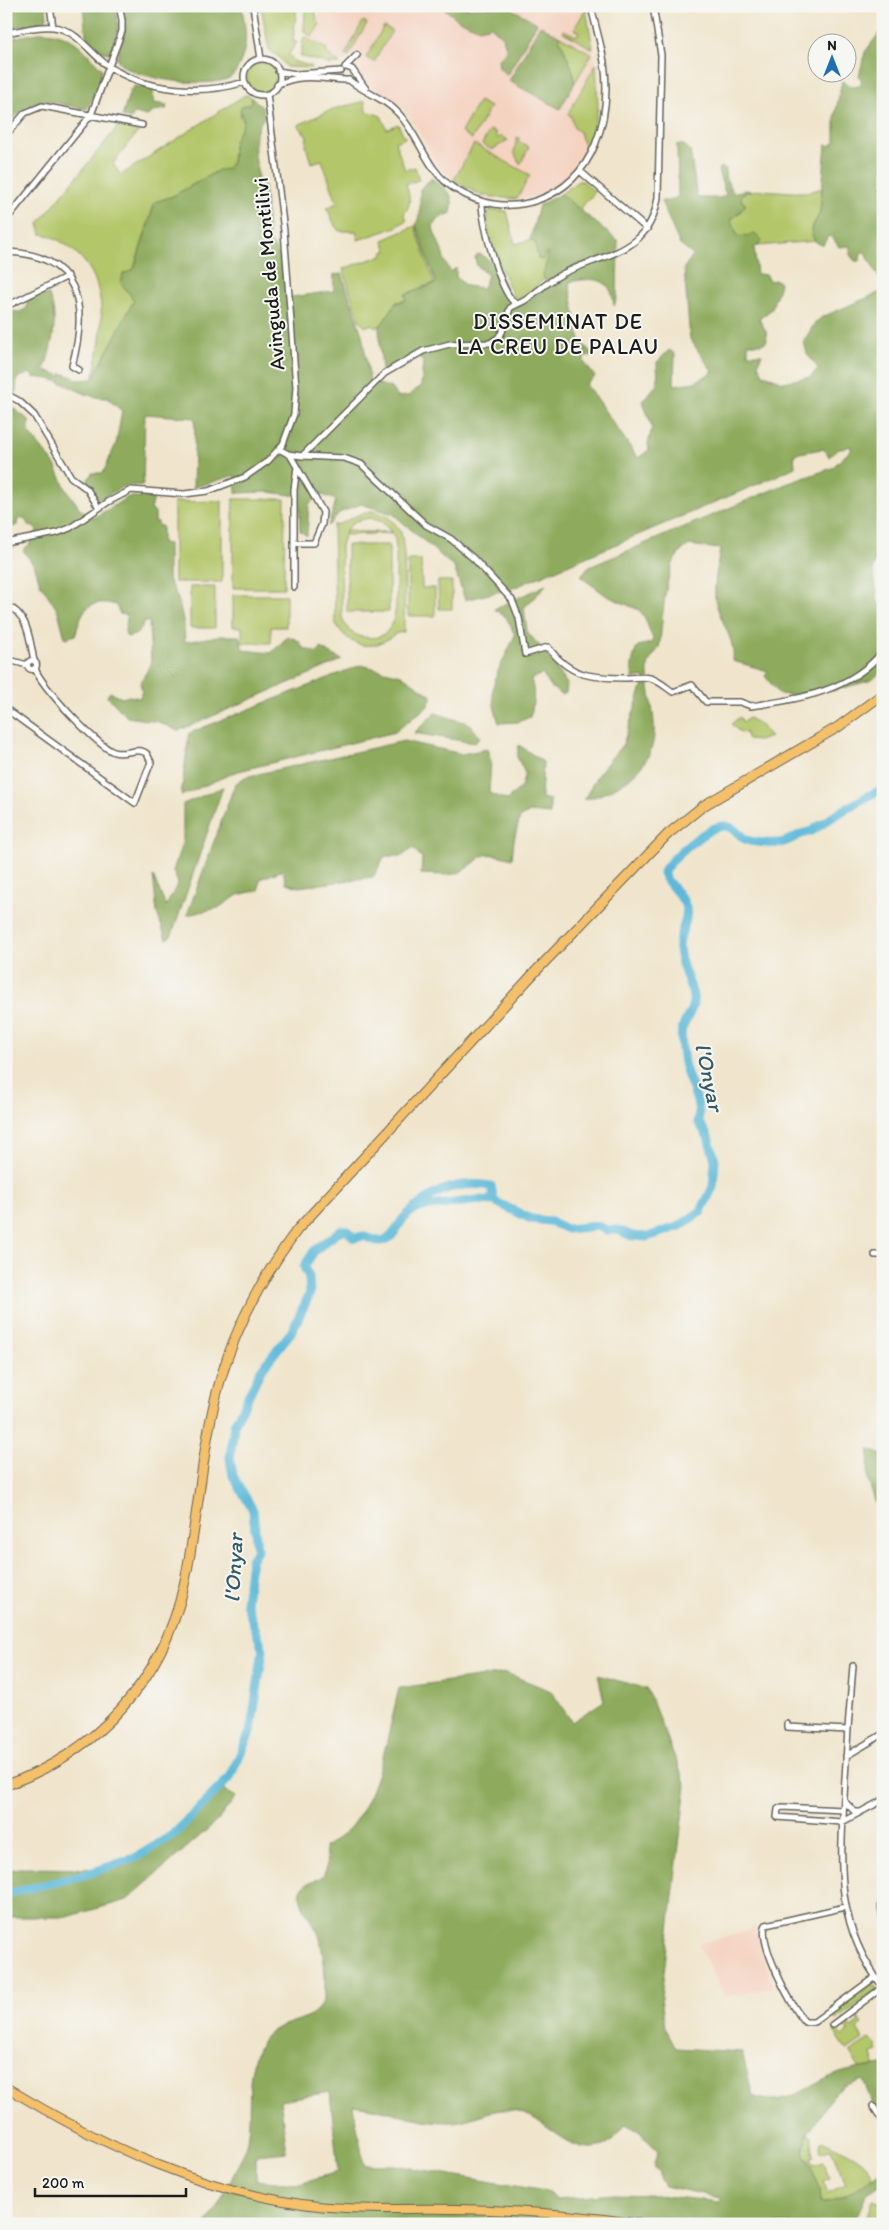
<svg xmlns="http://www.w3.org/2000/svg" width="889" height="2230" font-family="Itim,sans-serif">
	<style>
		.built { fill: #f5d3c1 }
		.green { fill: #b3c669; stroke: #687142; fill-rule: evenodd }
		.forest { fill: #8eab5d; stroke: #55643c; fill-rule: evenodd }
		.lines { fill: none; stroke-linecap: round; stroke-linejoin: round }
		.river { stroke: #5bb9d9; stroke-width: 9 }
		.minor-casing { stroke: #66625a; stroke-width: 8 }
		.primary-casing { stroke: #66625a; stroke-width: 10 }
		.trunk-casing { stroke: #66625a; stroke-width: 11 }
		.minor { stroke: #fff; stroke-width: 5 }
		.primary { stroke: #f4c16a; stroke-width: 8 }
		.trunk { stroke: #f4c16a; stroke-width: 9 }
		.labels { text-anchor: middle; stroke-width: 4; stroke-linejoin: round; paint-order: stroke }
		.street-label { font-size: 21px; fill: #1c1c1c; stroke: #f6f6f2 }
		.neighbourhood-label { font-size: 22px; letter-spacing: 1px; fill: #1c1c1c; stroke: #f6f6f2 }
		.water-label { font-size: 22px; font-style: italic; fill: #355b68; stroke: #f6f6f2 }
	</style>
	<rect width="100%" height="100%" fill="#f6f6f2"/>
	<filter id="ink" filterUnits="userSpaceOnUse"><feTurbulence type="fractalNoise" baseFrequency=".02" numOctaves="2"/><feDisplacementMap in="SourceGraphic" scale="10" xChannelSelector="R" yChannelSelector="G"/><feConvolveMatrix kernelMatrix="1 2 1 2 8 2 1 2 1" color-interpolation-filters="sRGB"/></filter>
	<filter id="wash" filterUnits="userSpaceOnUse"><feTurbulence type="fractalNoise" baseFrequency=".0096" numOctaves="4" result="noise"/><feDisplacementMap in="SourceGraphic" scale="20" xChannelSelector="R" yChannelSelector="G"/><feGaussianBlur stdDeviation="1.12" result="paint"/><feColorMatrix in="noise" values="0 0 0 0 0 0 0 0 0 0 0 0 0 0 0 0 0 1.4 0 .05"/><feComposite in="paint" operator="in"/></filter>
	<g filter="url(#wash)">
		<rect width="100%" height="100%" fill="#f0e5cc"/>
		<path class="built" d="M324 6H585L598 77 599 92 596 120 589 149 572 174 541 195 527 198H499L457 183 437 164 419 131 402 107 390 96 368 84 361 76 360 60 352 57 340 63 301 56 305 39Z
			M754 1925 773 1987 725 1997 698 1944 748 1931Z"/>
		<path class="green" d="M261 6H297L293 41 297 42 289 54 295 62 311 66V68L286 67 280 58 269 50Z
			M305 6H315L317 22 320 24 312 37 304 32Z
			M586 9 593 49 563 32 564 30 576 36 579 32 574 29Z
			M363 21 367 23 348 57 345 55Z
			M384 26 392 31 374 62 366 58Z
			M558 35 592 54 574 84 573 71Z
			M304 37 327 49 326 52 340 64H328L300 56Z
			M247 77a15 15 0 1 1 30 0a15 15 0 1 1-30 0Z
			M596 64 598 108 589 146 583 144 580 132 574 128 571 116 568 114Z
			M245 95 252 97 250 104 242 106 240 116 244 121 234 142 232 162 227 169 219 170 173 196 155 202 134 269 122 283 134 300 93 379C102 337 112 283 75 252 65 243 54 236 41 234L39 223 120 124 141 128 113 164 121 175Z
			M365 101 366 111 381 116 387 129 398 124 405 138 395 142 405 170 415 167 419 180 406 184C409 195 413 204 404 213L407 220 394 228 358 240 356 231H339L335 226 327 208 337 203 322 160 311 163 306 146 307 136 298 125 333 109Z
			M479 101 490 107 472 139 461 132Z
			M490 130 497 133 495 136 499 138 501 136 508 140 492 150 482 144Z
			M517 137 520 138 518 141 529 147 520 165 514 152Z
			M474 144 530 175 517 199 483 196 453 181Z
			M578 181H583L595 192 579 210 561 194Z
			M822 188 820 213 811 229 815 241 758 246 760 245 738 238 731 220 742 210 745 204 740 197 744 192C770 186 796 198 822 188Z
			M491 210 507 211 515 244 530 240 535 242 538 259 546 252 550 253 543 280 522 299 514 298C505 277 484 235 487 213Z
			M415 226 434 283 405 294 406 300 396 302 383 324 375 328 372 324 365 327 359 320 343 269 383 255V252L387 251 383 240Z
			M233 499H285L284 588H233Z
			M222 501V582H174V502Z
			M372 511C384 514 393 519 400 530 407 544 404 612 404 632 393 632 390 640 380 643 360 651 344 639 335 622L333 525C345 525 354 513 372 511ZM369 518 382 522 391 532H354L353 530H346L355 521ZM346 530V535L392 533 395 539C397 552 396 565 396 578 396 601 401 644 363 637 352 635 345 627 342 617L341 546Z
			M347 545H389V612H347Z
			M408 560H421L422 588H435V616H408Z
			M438 581H452V609H439Z
			M190 587H215V628H190Z
			M233 595H286V627H271V643H242V627H233Z
			M740 717 743 722 749 718 760 724 770 737 759 741 748 740 745 732 741 733 731 724Z
			M873 1983 878 1989 836 2020 831 2013Z
			M857 2016 863 2024 857 2029 863 2039 847 2050 833 2030 835 2028 842 2036 849 2031 843 2024 845 2023 843 2020 845 2019 852 2028 859 2022 856 2017Z
			M869 2039 876 2044 878 2052 872 2054 875 2066 860 2069 849 2052Z
			M808 2133 811 2136 814 2156 810 2158 813 2165 823 2162 829 2178 823 2181 828 2193 846 2184 831 2149 821 2153 820 2145 822 2140C841 2150 864 2156 873 2176L870 2181C856 2188 837 2204 821 2202L820 2189 804 2151Z
			M872 2200 883 2204V2224H865Z"/>
		<path class="forest" d="M6 6H46L47 18 44 22 6 29Z
			M83 6H114C120 20 120 43 108 53L101 51 86 36Z
			M122 6H242C245 29 249 41 240 63 238 67 236 73 232 76 217 91 119 79 117 57L126 26Z
			M440 6 471 8 507 6 537 23 507 75 499 68 498 59 507 51 503 37 491 26 479 29 459 20Z
			M540 25 558 35 573 71 574 84 560 109 509 81Z
			M883 28V285L865 252H861L860 261H855L850 255V246L839 247 832 237 828 236 823 245C815 244 812 237 811 230L820 213 826 144 830 146 835 142V115L842 81 853 87 860 86 862 81 859 76 865 52Z
			M43 32C73 33 83 49 102 69L99 83 87 109C47 103 37 89 8 126L6 39Z
			M134 86 153 89 154 103 167 105 166 109 155 111 147 116 135 113 131 119 122 117 130 91Z
			M252 97 262 107 265 116C249 136 256 155 258 179L259 185H264L269 242C286 255 283 279 285 298L334 291 333 275 342 274 362 335 370 381 391 388 397 397 408 396 421 386 423 361 414 354 382 373 379 328 396 303 406 300 405 295 436 283 416 225 420 213V189L432 178C446 191 456 192 451 213 427 223 432 226 440 246 444 256 444 263 451 272L456 268V277L466 286 483 288 488 275 477 266 475 258 478 254C496 256 506 293 513 308L520 306 547 287 543 275 549 253H546L544 260 538 259 535 242 530 240 539 205 561 194 618 241 617 298 614 306C612 277 595 277 569 282L580 341 594 355 584 357V362L595 377 586 384 638 458 649 450 648 443 652 428 643 401 658 383 657 362 669 350 675 354 674 385 695 382 713 372 690 339 684 268 693 255 680 245 661 201H669L678 197 677 144 684 145 690 150 697 198H720L726 195 718 171 720 167 726 169 725 176 733 193 745 190 750 191 742 194 741 201 746 205 731 220 738 237 756 234 762 240 758 246 754 247 757 274 767 275 769 281 776 280 780 282C779 292 774 298 772 309L759 319 766 331 767 341 762 344H748V354H762L758 364 763 374 783 382 811 377 818 368 807 354 804 341 815 323 822 317 883 291V537L873 568 878 602 883 608V670L872 680 832 691 829 689 807 697 779 694 765 676 768 671 733 661C736 638 718 620 715 597 714 582 718 564 720 549L689 545C685 548 681 551 678 555 665 570 662 623 660 643 659 652 649 657 648 667 647 685 653 706 654 724 658 767 620 790 584 800L598 774 623 744 645 678H633C630 668 633 655 638 646L651 643 653 639 644 616 639 610 607 596 581 577 587 568 786 484 832 468 851 450V446L837 450 829 457 826 451 822 449 794 454 795 467 772 478 513 588 465 600 454 567 393 514 361 504 339 513 328 526 336 500 320 494 309 504 307 536 300 531 299 496 268 492 236 493 235 475 193 488 195 418 145 414 143 485 124 486 102 498H98L86 483 92 473H103L116 444 122 411 107 398C87 399 70 384 50 379 44 378 38 378 33 377L30 373 17 378 16 393 9 389 6 395V311L20 312 27 308V300L40 293 42 296 48 294C60 316 52 347 44 370L61 376 62 373 80 380 93 379 134 300 121 283 123 274 134 269 155 202 173 196 219 170 227 169 232 162 234 142 244 121 240 110 242 106 250 104Z
			M6 403 29 420V432L55 465 66 489 81 510 94 518 128 497H154L151 510 155 512V521L158 522V526H162V543L168 544V579L178 599 184 624 185 642 219 636H239L243 650 271 653 288 636 299 641 303 648 317 653 321 648 342 660 178 731 159 722 127 717 107 696 110 692 122 698 129 696 140 698 142 690 140 683 151 664 149 621 143 623C141 633 136 635 127 637 122 630 129 622 126 615L120 614 116 605C89 597 80 611 76 635L65 638 58 611 40 583 35 567 23 550 29 545 37 531 34 527 29 526 24 518 18 519 17 525 8 529 6 526Z
			M546 585 524 608 527 632 547 654 567 684 566 693 562 695 551 687 542 674 531 679C535 693 534 704 530 717L518 722 499 723C484 681 500 672 515 635L506 617 494 609Z
			M361 665 401 675 432 696 428 706 395 732 235 772 181 796 189 733Z
			M435 713 470 724 480 737 475 743 414 733Z
			M404 741 462 754 487 749 491 761 489 793 507 800 521 787 525 773 517 757 519 745 543 762 541 798 550 800V814L530 812 520 817 514 840 512 859C475 849 488 857 460 872 451 877 432 874 421 874L422 858 413 848 402 856H385L373 877 299 887 286 883 283 870 260 879 259 890 238 895 218 908 187 915 235 784 245 777Z
			M223 787 172 935 166 939 157 913 153 876 166 906 178 883 173 871 183 840V804Z
			M869 1450 883 1455V1525L868 1480Z
			M506 1673 551 1691 572 1722 604 1701 598 1675 647 1689 686 1785 661 1998 665 2027 676 2048 742 2052 753 2096C784 2110 810 2084 837 2074 851 2069 868 2067 883 2065V2121L873 2106 863 2079 844 2086 834 2094 808 2133 804 2151 820 2188 821 2202C841 2204 867 2180 883 2170V2183L866 2194 854 2224H205C216 2213 245 2155 247 2140 253 2107 243 2069 263 2040 280 2015 324 2028 325 1988 326 1972 323 1951 319 1935 315 1923 293 1900 303 1887 307 1882 317 1880 323 1876L327 1866 325 1847C332 1842 341 1837 347 1831 379 1796 388 1733 399 1688ZM330 2092 338 2172 296 2184 256 2180V2155L287 2152 280 2100ZM353 2105C385 2108 418 2123 450 2122 472 2122 494 2105 517 2111 542 2117 565 2148 590 2148 608 2148 617 2138 626 2124L640 2133 658 2151 653 2167 660 2172V2178L665 2186 720 2198V2202L656 2195 615 2194 557 2199 545 2191 394 2165H364Z
			M223 1789 236 1797 218 1820 127 1900 67 1917H6V1871L19 1868 106 1869 144 1857 185 1828Z"/>
		<g class="lines">
			<path class="river" d="M414 1208 479 1200 494 1201
				M6 1894 84 1875 135 1858 174 1834 230 1777 251 1730 263 1650 246 1603 251 1560 257 1550 253 1510 233 1476 230 1458 234 1425 261 1370 292 1331 310 1293 309 1277 304 1267 314 1251 341 1230 348 1231 354 1238 364 1236C373 1240 380 1244 389 1238 396 1233 398 1225 403 1219 430 1193 452 1180 491 1186L494 1201 531 1219 549 1221 567 1229 597 1226 607 1230H618L632 1236 647 1237 680 1226 701 1211 713 1187 715 1160 708 1137 698 1121C703 1099 684 1078 683 1056 682 1048 680 1036 682 1029 686 1018 695 1008 693 996 689 978 679 964 679 945 679 933 689 921 686 908 683 894 668 886 663 873 670 859 709 824 725 826 736 827 739 836 747 840 751 842 773 844 778 843 785 843 793 838 799 835 804 832 809 833 813 830 836 815 858 800 883 789"/>
		</g>
	</g>
	<g filter="url(#ink)">
		<g class="lines">
			<g class="minor-casing">
				<path id="minor" d="M50 6 53 27
					M253 6 261 59
					M6 33C23 30 43 24 59 28 80 34 91 54 107 65 145 92 202 95 245 82
					M244 77a18 18 0 1 1 36 0a18 18 0 1 1-36 0Z
					M345 67 357 55
					M346 67 352 69 366 89
					M278 71 296 74 341 71
					M349 80C365 93 385 98 399 114 421 138 426 171 455 189 480 205 510 210 538 200 595 180 612 117 604 62 601 43 595 25 591 6
					M277 85C302 72 324 80 349 80
					M6 135 25 113 42 106 142 125
					M581 172 647 229
					M482 202C481 219 501 299 517 304
					M6 220 91 115 122 31V20L119 6
					M6 252C79 254 89 304 72 366L79 370
					M6 304H11L68 276
					M6 394 19 401 34 415 71 477 87 489 99 508
					M279 449 288 454 302 456 385 373 423 351 450 344 490 343 498 338 502 332 510 308C516 304 522 303 527 299 539 290 549 281 562 274 604 253 650 254 658 197L661 55 653 6
					M290 455 323 512 322 524 314 543H294
					M302 456 344 458 361 464 426 525 451 539 474 559 512 600 519 618 525 654 548 647C570 677 592 678 627 678 634 678 643 676 650 678 658 680 667 688 673 692L692 685 706 702H740L751 706C798 699 850 692 883 651
					M6 543 57 533 70 528 108 502 131 490 184 494 208 491 245 477 268 461 283 444 294 414 296 387 284 231 267 94
					M294 587V490L297 467
					M6 606C28 612 30 641 34 661
					M6 659 27 665
					M27.5 665a4.5 4.5 0 1 1 9 0a4.5 4.5 0 1 1-9 0Z
					M6 709 135 803 151 762 147 754C138 746 125 756 114 752 98 747 39 684 35 668
					M875 1255H883
					M853 1666C849 1710 846 1754 844 1798 840 1869 836 1927 883 1987
					M787 1724V1727L848 1730
					M846 1756 883 1734
					M844 1801 855 1812H861
					M843 1810 782 1807 778 1809 777 1817 842 1822 883 1800
					M883 1886 881 1908 883 1921
					M845 1907 766 1925C756 1939 793 2010 805 2022H814L875 1977
					M832 2025 883 1987
					M873 2106 883 2121"/>
			</g>
			<g class="primary-casing">
				<path id="primary" d="M6 2087C102 2146 204 2193 318 2206 363 2211 409 2208 454 2209 517 2210 580 2215 642 2224"/>
			</g>
			<g class="trunk-casing">
				<path id="trunk" d="M6 1785C97 1753 163 1680 184 1585 199 1518 201 1447 220 1381 236 1325 263 1276 297 1230L535 972 668 834 703 806 838 727 883 694"/>
			</g>
			<use href="#minor" class="minor"/>
			<use href="#primary" class="primary"/>
			<use href="#trunk" class="trunk"/>
		</g>
	</g>
	<g class="labels">
		<g class="street-label">
			<text transform="translate(269 274) rotate(-95)" y="7">Avinguda de Montilivi</text>
		</g>
		<g class="neighbourhood-label">
			<text x="558" y="329">DISSEMINAT DE<tspan x="558" dy="25">LA CREU DE PALAU</tspan></text>
		</g>
		<g class="water-label">
			<text transform="translate(710 1077) rotate(78)" y="8">l'Onyar</text>
			<text transform="translate(233 1568) rotate(-87)" y="8">l'Onyar</text>
		</g>
	</g>
	<rect width="889" height="2230" fill="none" stroke="#f6f6f2" stroke-width="25"/>
	<g transform="translate(832 58)"><circle r="24" fill="#f6f6f2" stroke="#9f9f9c"/>
	<path d="M0-4L9 19L0 12L-9 19Z" fill="#1f6fb2"/>
	<text y="-8" font-size="14" font-weight="bold" text-anchor="middle" fill="#1c1c1c">N</text>
	</g>
	<path d="M35 2188v8h151v-8" fill="none" stroke="#1c1c1c" stroke-width="2.5"/>
	<text x="42" y="2188" font-size="15" fill="#1c1c1c" stroke="#f6f6f2" stroke-width="4" paint-order="stroke">200 m</text>
</svg>
